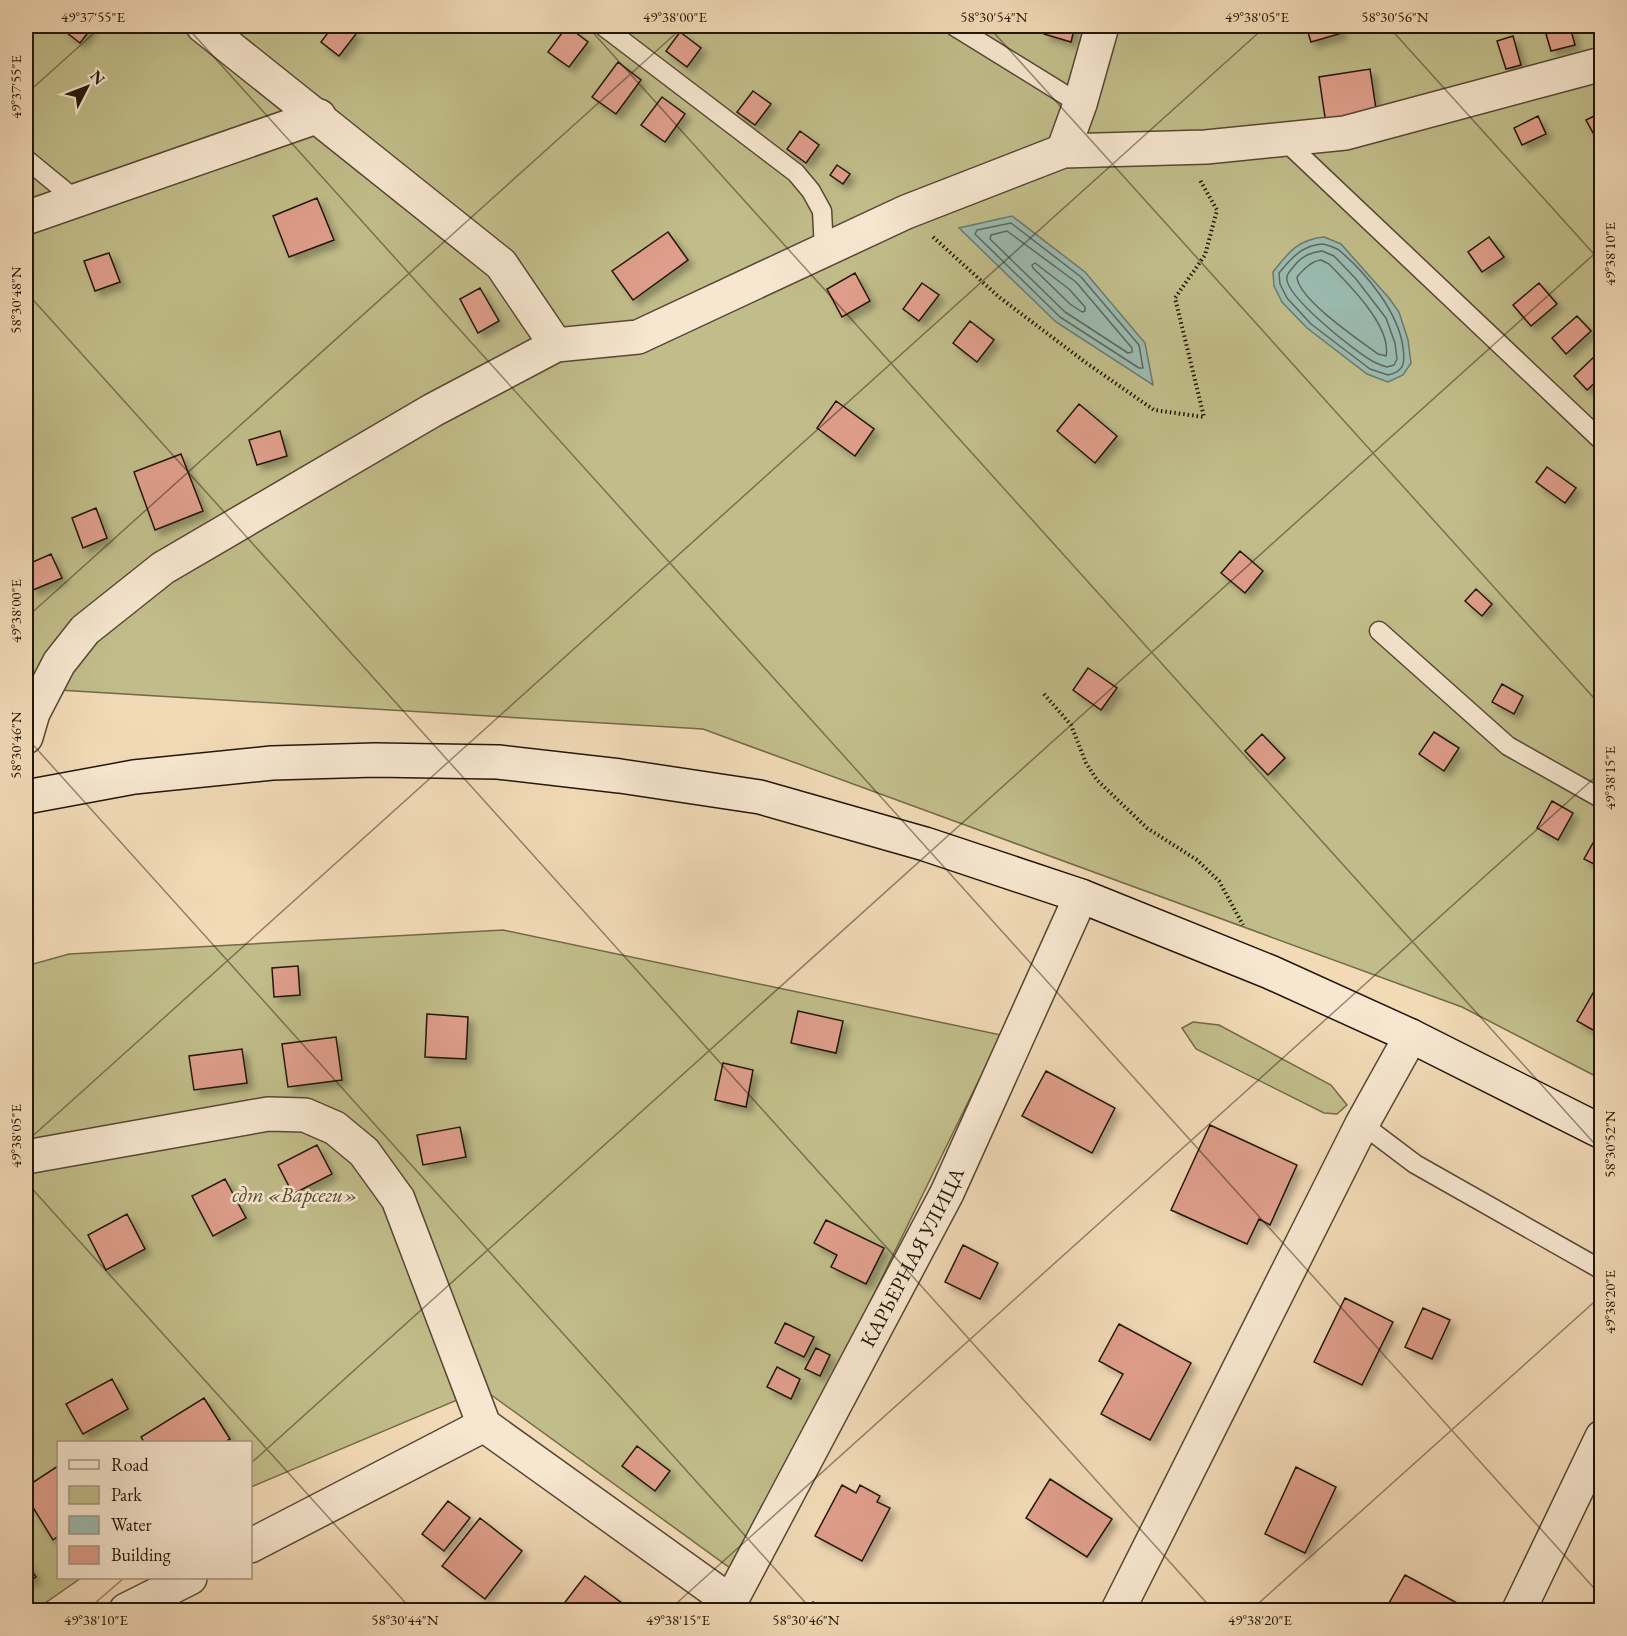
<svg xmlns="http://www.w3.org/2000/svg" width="1627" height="1636" font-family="'EB Garamond',serif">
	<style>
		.green { fill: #c1bd8a; stroke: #726a49; stroke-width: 1.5 }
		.water { fill: #9bbab0; stroke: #6b796d; stroke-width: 1.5 }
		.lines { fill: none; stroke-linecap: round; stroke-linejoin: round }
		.shore { stroke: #5e685c; stroke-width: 1.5 }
		.building { fill: #df9e8b; stroke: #221708; stroke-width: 1.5; filter: url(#shadow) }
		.lane-casing { stroke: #564834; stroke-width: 21 }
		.street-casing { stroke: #564834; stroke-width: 36 }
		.secondary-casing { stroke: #221708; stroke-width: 36 }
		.path { stroke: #221708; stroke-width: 4; stroke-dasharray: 1.5 3; stroke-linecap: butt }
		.lane { stroke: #f7e7d0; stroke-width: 18 }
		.street { stroke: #f7e7d0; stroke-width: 33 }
		.secondary { stroke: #f7e7d0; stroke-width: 33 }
		.ticks { fill: none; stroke: #221708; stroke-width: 1.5; stroke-opacity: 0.45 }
		.labels { text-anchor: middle; stroke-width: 5; stroke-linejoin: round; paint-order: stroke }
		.park-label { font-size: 21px; font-style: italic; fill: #52492f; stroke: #f7e7d0 }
		.street-label { font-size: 21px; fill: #221708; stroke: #f7e7d0 }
		.neatline { fill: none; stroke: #221708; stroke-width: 2 }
		.ticks-label { font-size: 15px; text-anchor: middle; fill: #221708 }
	</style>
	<defs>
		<filter id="shadow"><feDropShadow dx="5.5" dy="5.5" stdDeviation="3" flood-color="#0004"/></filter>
	</defs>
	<rect width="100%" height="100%" fill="#f2dab7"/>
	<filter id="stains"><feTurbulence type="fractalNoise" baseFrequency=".00333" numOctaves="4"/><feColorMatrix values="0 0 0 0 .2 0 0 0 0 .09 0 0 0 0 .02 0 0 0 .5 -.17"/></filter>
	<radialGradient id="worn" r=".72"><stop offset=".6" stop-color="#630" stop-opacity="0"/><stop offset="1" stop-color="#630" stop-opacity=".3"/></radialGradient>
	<path class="green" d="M26 26H1601V1079L1462 1007 703 729 26 688Z
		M503 930 1001 1035 737 1573 483 1389 251 1487 250 1442H58V1578H81L35 1610H26V966L69 954Z
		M1193 1022 1219 1025 1331 1085 1347 1105 1337 1114 1324 1113 1196 1049 1182 1028Z"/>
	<path class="water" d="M1012 216 1085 272 1145 343 1153 385 1056 322 959 228Z
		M1324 237 1341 244 1389 298 1399 312 1408 340 1411 363 1403 375 1388 382 1367 374 1307 328 1282 302 1274 286 1273 272C1289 252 1297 240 1324 237Z"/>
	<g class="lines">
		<path class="shore" d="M1011 223 1081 277 1139 345 1143 368H1139L1060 317 975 234 977 230Z
			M1007 231 1076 282 1132 348V352L1128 353 1065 312 990 239 991 235Z
			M1323 244C1329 246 1335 247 1340 251 1367 274 1398 312 1403 347 1405 363 1405 371 1388 375L1370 369 1311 324 1287 298 1280 284 1279 273C1292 257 1303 245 1323 244Z
			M1322 251 1334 256 1356 279 1386 318 1395 343 1397 359 1394 365 1387 367C1383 366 1378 364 1374 362 1358 354 1283 295 1287 277 1287 273 1292 269 1294 266 1301 257 1311 252 1322 251Z
			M1321 260 1329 264C1348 284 1392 326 1386 356L1378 354C1359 340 1298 299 1297 277 1303 270 1311 261 1321 260Z
			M1035 263 1069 289 1085 307V311L1082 312 1070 304 1033 268 1032 265Z"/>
	</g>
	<path class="building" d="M65 26H93L80 43 62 29Z
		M333 26H345L356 34 339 56 321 42Z
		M567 26 588 42 569 67 548 52Z
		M1046 26H1075L1071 42 1044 34Z
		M1306 26H1339L1342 33 1311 42Z
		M1570 27 1575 45 1551 51 1546 34Z
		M680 32 701 48 687 67 666 51Z
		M1513 36 1521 65 1506 69 1497 41Z
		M618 62 641 80 616 114 592 97Z
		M1370 69 1377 116 1326 124 1319 77Z
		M753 91 771 104 755 125 737 112Z
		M662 97 685 114 665 142 641 125Z
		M1602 112V149L1586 120Z
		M1538 116 1546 134 1522 145 1514 128Z
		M800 131 819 145 806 163 787 149Z
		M837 165 850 174 843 184 830 175Z
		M317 198 334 240 289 257 273 216Z
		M668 232 688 260 633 300 612 271Z
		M1489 237 1504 257 1482 272 1468 252Z
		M109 253 120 282 95 291 84 261Z
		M855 273 870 301 842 317 827 289Z
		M922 283 939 295 919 321 903 309Z
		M1539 283 1557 304 1531 326 1513 305Z
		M480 288 499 321 478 333 460 299Z
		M1577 316 1591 331 1566 354 1552 338Z
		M970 321 994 340 977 362 953 343Z
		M1596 355 1602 361V376L1587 390 1574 376Z
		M836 401 874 429 855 456 817 428Z
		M1079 404 1117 436 1095 463 1057 431Z
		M280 431 287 456 257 465 249 440Z
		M181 454 203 511 155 530 134 472Z
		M1547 467 1576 488 1565 503 1536 482Z
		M96 508 107 538 83 548 72 518Z
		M1240 551 1263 571 1245 593 1221 573Z
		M51 554 62 578 33 590 26 573V565Z
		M1476 589 1492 604 1482 616 1465 601Z
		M1088 668 1117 688 1101 710 1073 690Z
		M1502 684 1523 696 1514 714 1492 702Z
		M1434 732 1459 748 1444 771 1419 754Z
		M1262 734 1285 758 1268 775 1245 751Z
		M1552 801 1573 813 1558 840 1537 828Z
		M1602 827V868L1584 859Z
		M298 966 300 995 274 997 272 968Z
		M1596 988 1602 991V1035L1577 1021Z
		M798 1011 843 1021 836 1053 791 1043Z
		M427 1014 468 1017 466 1059 425 1057Z
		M336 1037 342 1080 288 1087 282 1044Z
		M242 1049 247 1083 194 1090 189 1056Z
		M723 1063 753 1070 746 1107 715 1100Z
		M1046 1071 1115 1108 1092 1153 1022 1116Z
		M1210 1125 1297 1165 1270 1225 1259 1219 1247 1244 1171 1210Z
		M460 1127 466 1157 423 1165 417 1135Z
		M317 1145 332 1174 293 1194 278 1165Z
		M225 1179 246 1218 213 1236 192 1196Z
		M127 1214 145 1249 106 1270 88 1235Z
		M826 1220 884 1248 866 1284 831 1267 837 1255 814 1243Z
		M963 1245 998 1263 980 1299 945 1282Z
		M1345 1298 1393 1322 1362 1385 1314 1362Z
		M1423 1308 1450 1320 1432 1359 1405 1347Z
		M785 1323 814 1337 804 1357 775 1343Z
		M1119 1324 1191 1363 1150 1440 1101 1414 1123 1374 1099 1361Z
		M816 1348 830 1355 820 1376 805 1369Z
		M777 1367 800 1379 791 1399 767 1387Z
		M112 1379 128 1409 83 1434 66 1404Z
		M204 1398 230 1439 225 1442H144L141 1437Z
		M637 1446 670 1471 655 1491 622 1466Z
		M58 1466V1536L53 1540 26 1496V1487Z
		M1296 1467 1336 1487 1305 1553 1265 1534Z
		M1050 1479 1112 1519 1087 1557 1026 1518Z
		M842 1485 856 1493 860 1485 880 1496 877 1502 890 1508 862 1561 815 1536Z
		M448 1501 470 1518 444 1551 422 1534Z
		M480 1518 522 1551 485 1599 442 1566Z
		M26 1561 36 1577 26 1583Z
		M1405 1575 1459 1604 1455 1610H1385Z
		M585 1576 630 1609 628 1610H559Z
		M813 1602 828 1610H809Z"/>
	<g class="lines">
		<g class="lane-casing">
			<path id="lane" d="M603 26 796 173 811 191 822 211 824 249
				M954 26 1080 104
				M1283 139 1602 441
				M26 159 76 200
				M1379 631 1508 746 1602 799
				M1362 1124 1415 1164 1602 1270"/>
		</g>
		<g class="street-casing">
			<g id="street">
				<path d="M203 26 501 264 556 345"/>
				<path d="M1063 151 1080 104 1102 26"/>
				<path d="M26 218 319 116"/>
				<path d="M26 737 33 713 59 663 85 630 163 568 433 410 556 345 638 337 906 212 1063 151 1206 147 1345 133 1602 64"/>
				<path d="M26 1157 268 1114 305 1115 335 1128 364 1152 398 1199 484 1425 731 1602"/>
				<path d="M250 1546 484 1425"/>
				<path d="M126 1610 190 1578"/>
				<path id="s1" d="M726 1610 947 1193 1081 896"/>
				<path d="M1118 1610 1362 1124 1411 1036"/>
				<path d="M1519 1610 1602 1437"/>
			</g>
		</g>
		<g class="secondary-casing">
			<path id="secondary" d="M26 797 134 777 272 763 375 760 498 762 620 776 760 797 925 844 1081 896 1270 972 1411 1036 1602 1132"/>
		</g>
		<path class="path" d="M933 237 999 297 1085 362 1154 410 1204 417 1175 298 1205 255 1217 210 1200 180
			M1044 694 1071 725 1086 763 1097 780 1147 828 1197 860 1219 881 1243 925"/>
		<use href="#lane" class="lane"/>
		<use href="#street" class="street"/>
		<use href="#secondary" class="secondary"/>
	</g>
	<path class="ticks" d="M186 26 1602 1597M587 26 1602 1152M988 26 1602 707M1388 26 1602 263M26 94 102 26M26 292 1213 1610M26 618 684 26M26 737 812 1610M26 1142 1266 26M26 1182 412 1610M250 1464 1602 247M87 1610 124 1578M669 1610 1602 771M1251 1610 1602 1295"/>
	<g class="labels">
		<g class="park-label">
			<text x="295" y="1202">сдт «Варсеги»</text>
		</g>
		<g class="street-label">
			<text dy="7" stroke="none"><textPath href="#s1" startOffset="399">КАРЬЕРНАЯ УЛИЦА</textPath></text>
		</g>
	</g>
	<rect width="1627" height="1636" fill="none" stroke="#f2dab7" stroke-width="66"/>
	<rect x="57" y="1441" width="195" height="138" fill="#f7e7d0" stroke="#a29480" stroke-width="1.5"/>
	<rect x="69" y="1460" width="30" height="9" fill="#f7e7d0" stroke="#a29480" stroke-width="1.5"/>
	<text x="111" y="1471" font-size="18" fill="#221708">Road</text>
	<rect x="69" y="1486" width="30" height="18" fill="#c1bd8a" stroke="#a29480" stroke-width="1.5"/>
	<text x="111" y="1501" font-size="18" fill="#221708">Park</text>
	<rect x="69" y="1516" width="30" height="18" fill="#9bbab0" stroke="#a29480" stroke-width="1.5"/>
	<text x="111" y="1531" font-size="18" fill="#221708">Water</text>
	<rect x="69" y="1546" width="30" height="18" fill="#df9e8b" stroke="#a29480" stroke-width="1.5"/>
	<text x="111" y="1561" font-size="18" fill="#221708">Building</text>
	<g transform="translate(87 87) rotate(48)" stroke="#f7e7d0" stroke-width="4.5" paint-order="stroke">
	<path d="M0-4.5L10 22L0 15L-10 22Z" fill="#221708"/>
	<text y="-9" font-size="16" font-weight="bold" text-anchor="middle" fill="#221708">N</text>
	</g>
	<rect x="33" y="33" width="1561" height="1570" class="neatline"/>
	<g class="ticks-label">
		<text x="93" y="22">49°37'55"E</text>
		<text x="675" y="22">49°38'00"E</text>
		<text x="994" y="22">58°30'54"N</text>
		<text x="1257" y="22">49°38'05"E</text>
		<text x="1395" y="22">58°30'56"N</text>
		<text transform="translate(16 87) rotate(-90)" y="5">49°37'55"E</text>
		<text transform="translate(1610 254) rotate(-90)" y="5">49°38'10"E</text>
		<text transform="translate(16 300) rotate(-90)" y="5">58°30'48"N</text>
		<text transform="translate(16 611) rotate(-90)" y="5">49°38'00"E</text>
		<text transform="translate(16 745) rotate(-90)" y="5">58°30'46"N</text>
		<text transform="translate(1610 778) rotate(-90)" y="5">49°38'15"E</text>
		<text transform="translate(16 1136) rotate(-90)" y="5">49°38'05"E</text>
		<text transform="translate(1610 1144) rotate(-90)" y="5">58°30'52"N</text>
		<text transform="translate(1610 1302) rotate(-90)" y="5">49°38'20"E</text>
		<text x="96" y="1625">49°38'10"E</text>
		<text x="405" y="1625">58°30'44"N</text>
		<text x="678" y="1625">49°38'15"E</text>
		<text x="806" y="1625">58°30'46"N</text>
		<text x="1260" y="1625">49°38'20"E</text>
	</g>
	<rect width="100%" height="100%" filter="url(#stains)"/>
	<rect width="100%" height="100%" fill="url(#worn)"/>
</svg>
